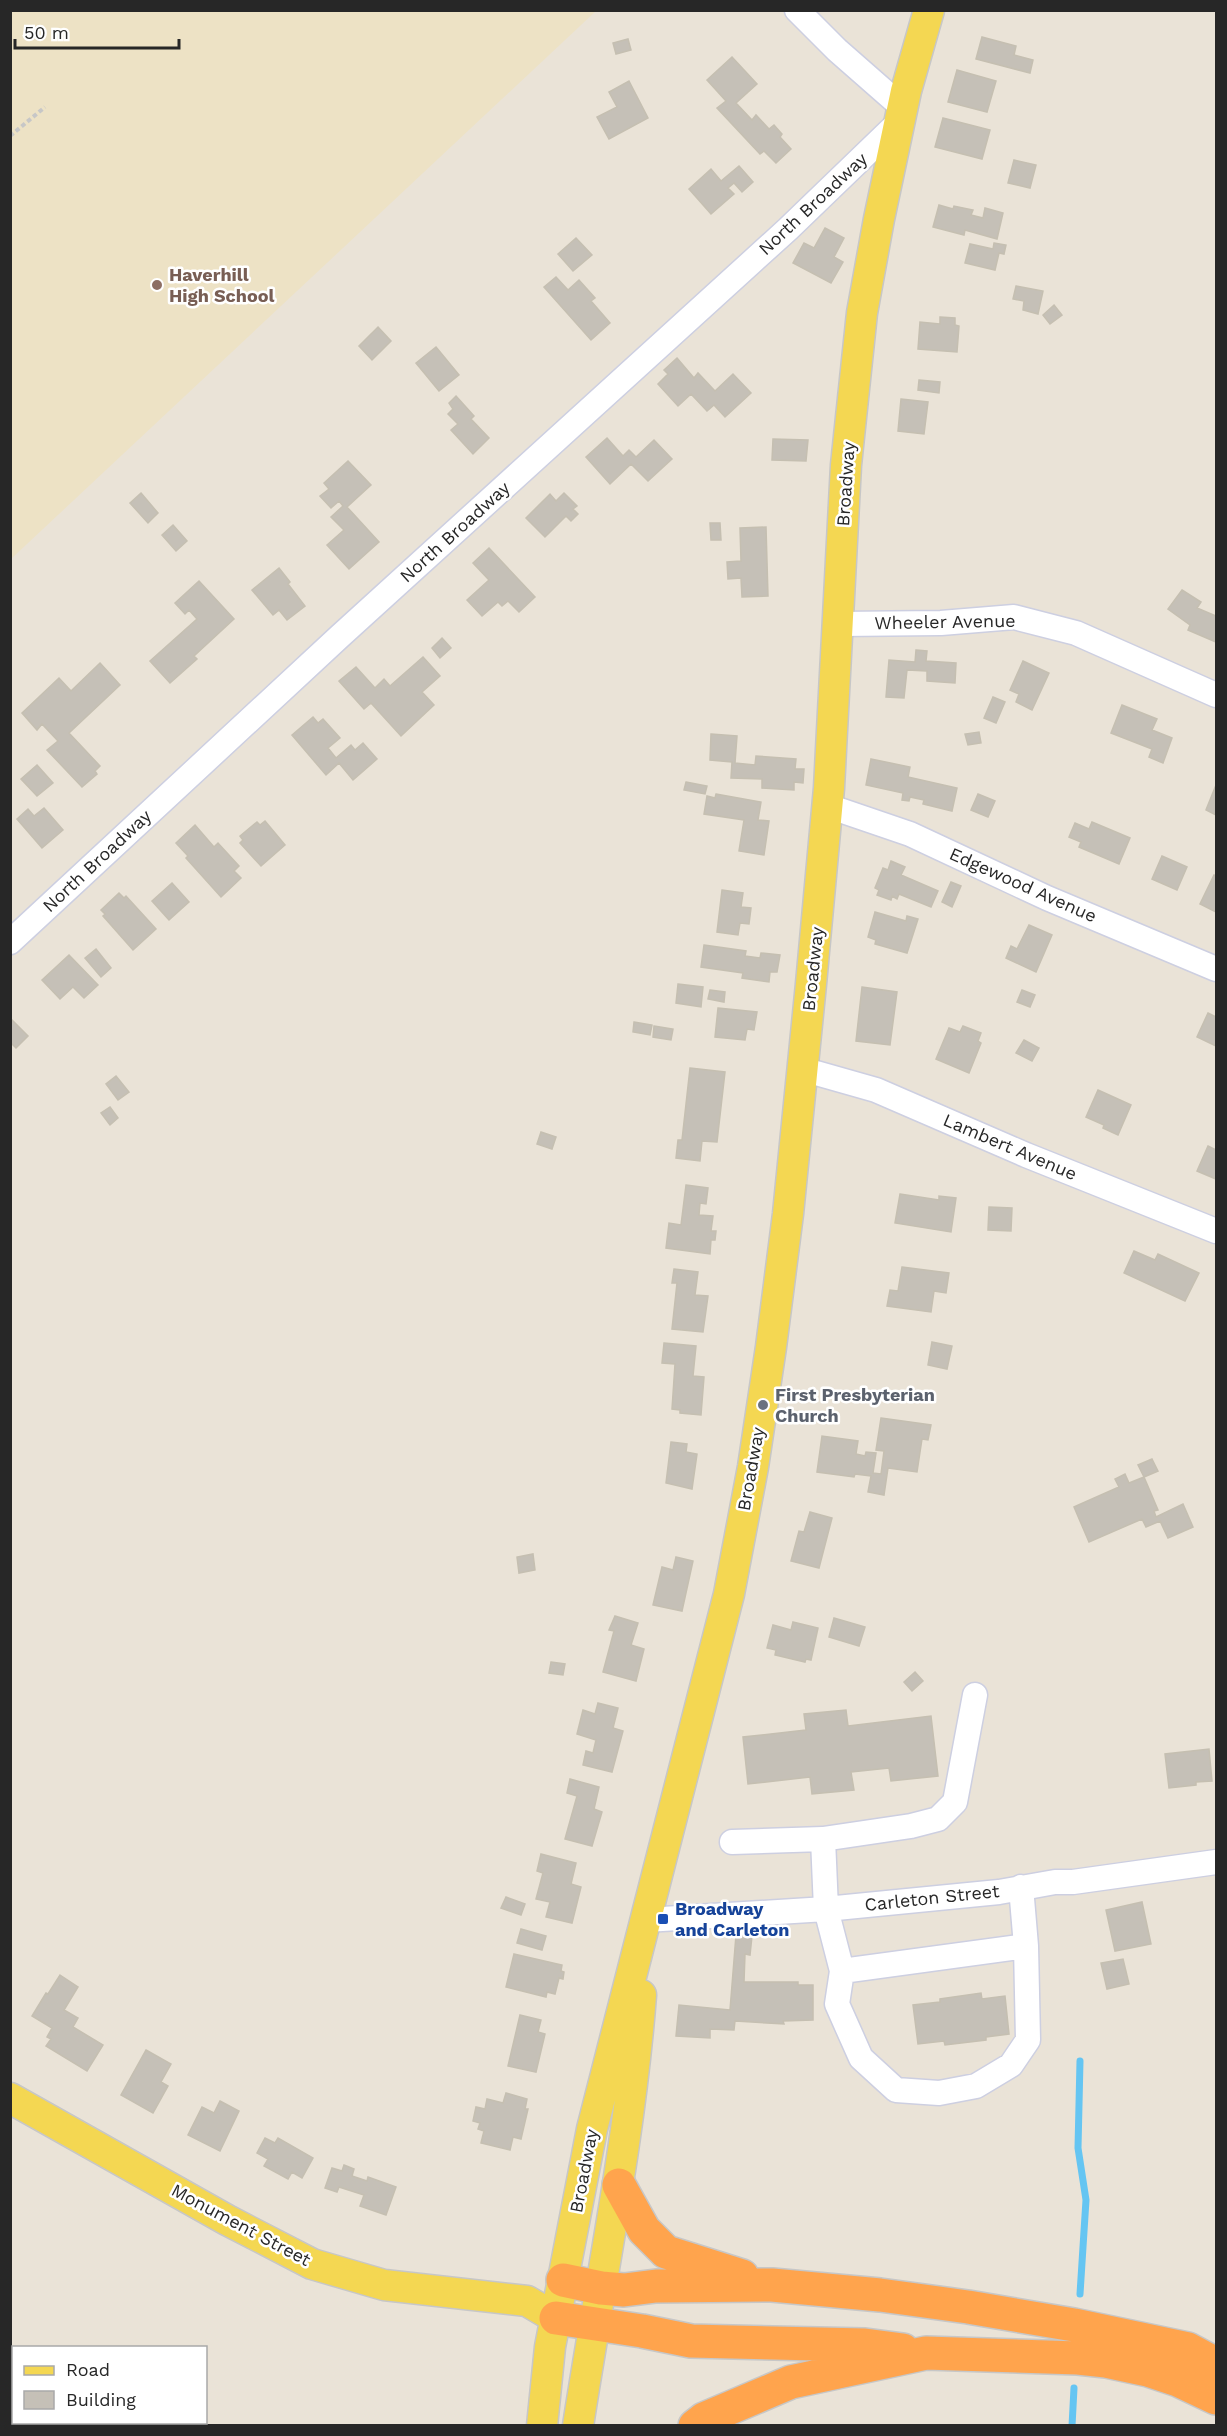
<svg xmlns="http://www.w3.org/2000/svg" width="1227" height="2436" font-family="'Work Sans',sans-serif">
	<style>
		.education { fill: #ede2c5 }
		.lines { fill: none; stroke-linecap: round; stroke-linejoin: round }
		.stream { stroke: #65c5f2; stroke-width: 7 }
		.building { fill: #c5c0b7; stroke: #c5bfb1; stroke-width: 1.5 }
		.minor-casing { stroke: #cdcfe1; stroke-width: 27 }
		.major-casing { stroke: #c7c7c7; stroke-width: 33 }
		.highway-casing { stroke: #c7c7c7; stroke-width: 36 }
		.path { stroke: #c7c7c7; stroke-width: 4; stroke-dasharray: 4.5 3; stroke-linecap: butt }
		.minor { stroke: #fff; stroke-width: 24 }
		.major { stroke: #f4d752; stroke-width: 30 }
		.highway { stroke: #ffa44d; stroke-width: 33 }
		.education-dot { fill: #8d6e63; stroke: #fff; stroke-width: 2 }
		.worship-dot { fill: #6b7280; stroke: #fff; stroke-width: 2 }
		.transit-dot { fill: #1a4fb4; stroke: #fff; stroke-width: 2 }
		.labels { text-anchor: middle; stroke-width: 5; stroke-linejoin: round; paint-order: stroke }
		.street-label { font-size: 18px; fill: #272727; stroke: #fff }
		.education-label { font-size: 18px; font-weight: bold; fill: #785e54; stroke: #fff; text-anchor: start }
		.worship-label { font-size: 18px; font-weight: bold; fill: #5b616d; stroke: #fff; text-anchor: start }
		.transit-label { font-size: 18px; font-weight: bold; fill: #164399; stroke: #fff; text-anchor: start }
	</style>
	<rect width="100%" height="100%" fill="#eae3d7"/>
	<path class="education" d="M11 10H596V11L11 559Z"/>
	<g class="lines">
		<path class="stream" d="M1080 2294 1086 2200 1078 2148 1080 2061
			M1072 2426 1074 2388"/>
	</g>
	<path class="building" d="M982 37 1016 46 1014 55 1033 60 1030 73 976 59Z
		M628 39 631 50 616 54 613 43Z
		M732 57 757 84 736 103 752 120 756 115 769 129 774 125 782 134 780 137 791 149 776 163 764 151 760 154 717 108 726 101 707 80Z
		M957 70 996 81 987 112 948 102Z
		M629 81 648 118 609 139 597 117 617 107 609 92Z
		M943 118 990 130 982 159 935 147Z
		M1014 160 1036 165 1030 188 1008 183Z
		M739 166 753 182 742 192 734 183 728 188 734 194 711 214 689 189 711 169 721 181Z
		M939 205 953 209 954 206 973 210 971 215 983 218 985 208 1003 213 997 239 965 230 964 235 933 227Z
		M825 228 844 238 834 257 843 262 831 283 793 263 804 243 814 248Z
		M576 238 592 255 573 271 558 254Z
		M994 243 1006 245 1004 254 999 253 995 270 965 263 970 244 993 249Z
		M556 277 568 290 579 280 595 298 591 301 610 323 591 340 544 287Z
		M1016 286 1043 291 1038 314 1023 310 1024 301 1013 299Z
		M1054 305 1062 315 1050 324 1043 315Z
		M940 317 955 318V325L959 326 957 352 918 349 920 322 940 324Z
		M378 327 391 341 372 360 359 346Z
		M436 347 459 375 439 391 416 363Z
		M677 358 694 378 698 373 715 391 733 374 751 393 725 417 714 405 707 411 691 394 678 406 658 384 668 374 664 370Z
		M919 380 940 382 939 393 918 390Z
		M456 396 474 416 471 419 489 438 473 454 451 430 458 424 448 414 453 409 449 403Z
		M901 399 928 402 924 434 898 431Z
		M607 438 623 456 629 450 636 457 654 440 672 459 648 481 631 464 610 484 586 457Z
		M773 439 808 440 806 461 772 460Z
		M348 461 371 485 347 507 379 542 349 569 327 545 344 530 331 517 343 506 339 501 331 508 320 496 329 489 324 483Z
		M141 493 158 513 148 523 130 503Z
		M564 493 577 506 573 509 578 514 571 521 566 516 545 537 526 518 550 494 556 501Z
		M710 523H720L721 540H711Z
		M173 525 187 541 176 551 162 535Z
		M766 527 768 596 742 597 741 578 728 579 727 562 741 561 740 528Z
		M489 548 535 597 519 612 508 601 502 606 498 602 482 616 467 600 489 580 473 563Z
		M279 568 290 582 288 584 305 606 287 620 279 610 273 615 252 590Z
		M199 581 234 619 194 656 197 659 170 683 150 661 197 619 189 610 185 614 175 603Z
		M1182 590 1201 602 1197 608 1216 616V642L1188 630 1190 625 1168 609Z
		M442 638 451 648 440 658 432 648Z
		M916 650 927 651 926 661 956 663 955 683 927 681V671L907 670 904 698 886 697 889 660 915 662Z
		M423 657 440 676 422 692 434 705 401 736 371 703 364 709 339 681 356 667 375 688 384 679 390 686Z
		M1023 661 1049 673 1032 710 1016 702 1019 694 1010 690Z
		M100 663 120 685 69 733 100 766 95 771 97 774 82 787 47 750 58 741 42 724 37 730 22 713 59 678 71 691Z
		M993 697 1005 702 996 723 984 718Z
		M1122 705 1157 719 1152 730 1172 738 1163 763 1149 757 1152 749 1111 733Z
		M313 717 318 723 323 719 340 738 328 748 336 758 351 745 355 750 363 743 377 759 353 780 339 763 326 775 292 735Z
		M979 732 981 743 968 745 965 734Z
		M711 734 737 736 735 763 755 765 756 756 796 759 795 769H804L803 783 794 782V790L762 788V779L731 778 732 762 710 760Z
		M871 759 910 767 908 777 957 788 952 811 923 804 924 800 910 797 909 801 902 800 903 793 866 785Z
		M37 765 53 783 37 796 21 779Z
		M686 782 707 786 705 794 684 790Z
		M1216 785V815L1206 810Z
		M716 794 761 802 758 820 769 821 764 855 739 851 744 820 704 814 707 796 715 798Z
		M978 794 995 801 988 817 971 810Z
		M44 808 63 830 42 848 17 819 28 809 34 816Z
		M265 821 285 845 261 866 240 843 243 840 240 836 257 822 260 825Z
		M1092 822 1130 838 1119 864 1079 847 1081 842 1069 837 1075 823 1089 829Z
		M195 825 214 847 218 843 239 866 234 871 241 878 221 897 186 858 188 856 176 843Z
		M1162 856 1187 867 1177 890 1152 879Z
		M891 861 905 867 901 875 938 891 931 907 899 894 897 899 892 896 891 900 877 895 879 890 875 888 883 868 888 870Z
		M1214 875 1216 876V912L1200 904Z
		M951 882 961 886 952 907 942 902Z
		M172 883 189 902 169 920 152 901Z
		M722 890 743 893 741 907 751 908 749 924 740 923 738 935 717 932Z
		M119 893 124 898 126 896 156 929 133 950 103 916 105 914 101 910Z
		M875 912 906 921 907 916 918 919 907 953 875 944 876 940 868 937Z
		M1029 925 1052 935 1036 972 1006 958 1011 946 1017 949Z
		M704 945 746 951 745 956 760 958 761 953 780 955 777 972H770L769 982 742 978 743 973 701 967Z
		M96 949 111 968 101 977 85 958Z
		M69 955 98 985 84 998 73 987 60 999 42 980Z
		M678 984 703 987 701 1007 676 1003Z
		M862 987 897 992 890 1045 856 1041Z
		M710 990 725 992 724 1002 708 999Z
		M1022 990 1035 995 1030 1007 1017 1002Z
		M718 1008 757 1012 754 1030 747 1029 745 1040 715 1037Z
		M1208 1013 1216 1017V1046L1197 1037Z
		M10 1018 28 1036 16 1048 12 1044 10 1045Z
		M634 1022 652 1025 650 1035 633 1032Z
		M654 1026 673 1029 671 1040 653 1037Z
		M963 1026 981 1033 978 1041 981 1043 969 1073 936 1059 949 1028 960 1032Z
		M1024 1040 1039 1048 1032 1061 1016 1053Z
		M690 1068 725 1072 717 1142 702 1141 700 1161 676 1158 678 1140H682Z
		M116 1076 129 1092 118 1100 106 1084Z
		M1098 1090 1131 1105 1118 1135 1103 1128 1104 1125 1086 1117Z
		M110 1107 118 1118 110 1125 101 1113Z
		M541 1132 556 1137 552 1149 537 1144Z
		M1208 1146 1216 1150V1179L1197 1171Z
		M686 1185 708 1188 706 1204 700 1203 699 1215 713 1216 711 1231H716L715 1240H711L710 1254 666 1248 669 1223 681 1225Z
		M900 1194 939 1200V1196L956 1198 951 1232 895 1223Z
		M989 1207 1012 1208 1011 1231 988 1230Z
		M1134 1251 1155 1260 1158 1254 1199 1273 1185 1301 1124 1273Z
		M902 1267 949 1273 946 1293 934 1291 931 1312 887 1306 890 1290 898 1291Z
		M674 1269 698 1272 695 1295 708 1296 703 1332 672 1329 677 1283H672Z
		M932 1342 952 1346 947 1369 928 1365Z
		M664 1343 696 1346 693 1376 704 1377 701 1415 680 1413V1410L672 1409 675 1364 662 1363Z
		M881 1418 931 1425 928 1440 922 1439 917 1472 888 1468 884 1495 868 1492 871 1476 855 1474 854 1477 817 1472 822 1436 858 1441 856 1454 865 1456 866 1452 876 1453 873 1473 881 1474 884 1451 876 1450Z
		M671 1442 687 1444 686 1452 697 1454 692 1489 666 1483Z
		M1152 1459 1158 1471 1144 1477 1158 1510 1154 1511 1156 1517 1183 1504 1193 1527 1168 1538 1160 1521 1146 1527 1142 1519 1089 1542 1074 1507 1119 1487 1115 1479 1125 1474 1129 1483 1144 1477 1138 1465Z
		M810 1512 832 1518 819 1568 791 1561 799 1531 804 1532Z
		M533 1554 535 1570 519 1573 517 1557Z
		M676 1557 693 1561 682 1611 653 1605 662 1567 673 1570Z
		M615 1616 638 1623 631 1645 644 1649 636 1681 603 1672 614 1631 609 1630Z
		M834 1618 865 1627 859 1646 829 1637Z
		M793 1622 818 1628 811 1660 806 1659 805 1662 775 1655 776 1650 767 1648 773 1625 791 1630Z
		M551 1662 565 1664 563 1675 549 1673Z
		M915 1672 923 1681 912 1691 904 1682Z
		M598 1703 618 1708 613 1728 623 1731 612 1772 583 1765 586 1751 593 1753 596 1740 577 1734 583 1710 595 1714Z
		M846 1710 848 1726 931 1716 938 1776 891 1781 889 1768 851 1772 854 1790 812 1794 810 1777 748 1784 743 1737 806 1730 804 1714Z
		M1209 1749 1212 1781 1196 1782V1785L1169 1788 1165 1754Z
		M570 1779 599 1787 594 1809 602 1812 592 1846 565 1839 577 1796 567 1793Z
		M541 1854 576 1863 571 1884 581 1887 572 1923 546 1917 550 1902 536 1899 543 1873 537 1871Z
		M506 1897 525 1904 521 1915 501 1908Z
		M1142 1902 1151 1944 1115 1951 1106 1910Z
		M521 1929 546 1936 542 1950 517 1943Z
		M736 1935 752 1936 750 1955 745 1954 744 1982H798V1985H813V2020L783 2021 784 2024 735 2021 734 2030 710 2029V2038L676 2036 679 2005 730 2010Z
		M514 1954 562 1965 561 1971 564 1972 563 1979 559 1978 555 1994 547 1992 546 1997 506 1987Z
		M1123 1959 1129 1984 1107 1989 1101 1963Z
		M60 1975 78 1987 64 2010 78 2018 73 2027 103 2045 87 2071 46 2046 51 2039 47 2037 52 2028 32 2016 46 1993 48 1994Z
		M981 1993 982 1999 1005 1996 1009 2034 986 2037V2040L945 2045 944 2041 918 2044 913 2005 940 2002V1999Z
		M520 2015 541 2020 538 2032 545 2034 536 2072 508 2066Z
		M146 2050 171 2064 161 2082 168 2086 153 2113 121 2095Z
		M506 2093 527 2099 525 2109H528L521 2139 513 2137 510 2150 481 2143 484 2131 478 2129 480 2123 473 2121 476 2107 485 2109 487 2099 503 2103Z
		M220 2101 239 2111 220 2151 188 2135 202 2107 214 2113Z
		M265 2138 275 2143 278 2138 313 2158 302 2178 292 2172 288 2179 264 2166 268 2159 257 2153Z
		M344 2165 354 2169 352 2176 367 2181 368 2177 396 2187 386 2215 360 2206 364 2195 339 2187 337 2192 325 2188 332 2168 342 2171Z"/>
	<g class="lines">
		<g class="minor-casing">
			<path id="minor" d="M797 10 837 50 902 107
				M839 624 941 623 1014 617 1076 633 1216 695
				M828 806 910 834 1047 898 1216 969
				M10 942 339 637 788 229 899 122
				M802 1069 876 1090 1026 1155 1216 1231
				M975 1695 955 1802 938 1819 911 1826 823 1839 826 1909 842 1971 1026 1946 1021 1887
				M732 1842 823 1839
				M646 1920 826 1909 999 1892 1055 1882H1073L1216 1862
				M842 1971 837 2004 861 2058 896 2090 939 2093 976 2086 1011 2065 1028 2040 1026 1946"/>
		</g>
		<g class="major-casing">
			<path id="major" d="M10 2098 227 2220 312 2264 384 2285 527 2301 556 2318
				M542 2426 550 2347 592 2129 729 1594 753 1467 771 1347 788 1214 811 984 829 788 846 465 862 313 879 219 906 91 929 10
				M578 2426C600 2282 630 2140 641 1995"/>
		</g>
		<g class="highway-casing">
			<path id="highway" d="M619 2185 644 2230 666 2252 742 2276
				M563 2280 601 2288 624 2290 656 2286 772 2285 880 2295 968 2307 1074 2325 1188 2349 1216 2364
				M556 2318 642 2331 691 2341 865 2345 903 2350
				M695 2426 704 2419 791 2382 926 2353 1078 2358 1106 2361 1148 2370 1178 2380 1216 2398"/>
		</g>
		<path class="path" d="M10 136 45 107"/>
		<use href="#minor" class="minor"/>
		<use href="#major" class="major"/>
		<use href="#highway" class="highway"/>
	</g>
	<circle class="education-dot" cx="157" cy="285" r="6"/>
	<circle class="worship-dot" cx="763" cy="1405" r="6"/>
	<rect class="transit-dot" x="657" y="1913" width="12" height="12" rx="3"/>
	<g class="labels">
		<g class="street-label">
			<text transform="translate(813 204) rotate(-43)" y="6">North Broadway</text>
			<text transform="translate(846 484) rotate(-86)" y="6">Broadway</text>
			<text transform="translate(455 532) rotate(-42)" y="6">North Broadway</text>
			<text transform="translate(945 622) rotate(-1)" y="6">Wheeler Avenue</text>
			<text transform="translate(97 861) rotate(-43)" y="6">North Broadway</text>
			<text transform="translate(1023 885) rotate(24)" y="6">Edgewood Avenue</text>
			<text transform="translate(813 969) rotate(-84)" y="6">Broadway</text>
			<text transform="translate(1010 1147) rotate(23)" y="6">Lambert Avenue</text>
			<text transform="translate(751 1469) rotate(-80)" y="6">Broadway</text>
			<text transform="translate(932 1898) rotate(-6)" y="6">Carleton Street</text>
			<text transform="translate(584 2171) rotate(-79)" y="6">Broadway</text>
			<text transform="translate(241 2225) rotate(28)" y="6">Monument Street</text>
		</g>
		<g class="education-label">
			<text x="169" y="281">Haverhill<tspan x="169" dy="21">High School</tspan></text>
		</g>
		<g class="worship-label">
			<text x="775" y="1401">First Presbyterian<tspan x="775" dy="21">Church</tspan></text>
		</g>
		<g class="transit-label">
			<text x="675" y="1915">Broadway<tspan x="675" dy="21">and Carleton</tspan></text>
		</g>
	</g>
	<rect width="1227" height="2436" fill="none" stroke="#272727" stroke-width="24"/>
	<rect x="12" y="2346" width="195" height="78" fill="#ffffff" stroke="#a9a9a9" stroke-width="1.5"/>
	<rect x="24" y="2366" width="30" height="9" fill="#f4d752" stroke="#a9a9a9" stroke-width="1.5"/>
	<text x="66" y="2376" font-size="18" fill="#272727">Road</text>
	<rect x="24" y="2391" width="30" height="18" fill="#c5c0b7" stroke="#a9a9a9" stroke-width="1.5"/>
	<text x="66" y="2406" font-size="18" fill="#272727">Building</text>
	<path d="M15 39v9h164v-9" fill="none" stroke="#272727" stroke-width="3"/>
	<text x="24" y="39" font-size="18" fill="#272727" stroke="#ffffff" stroke-width="4.5" paint-order="stroke">50 m</text>
</svg>
